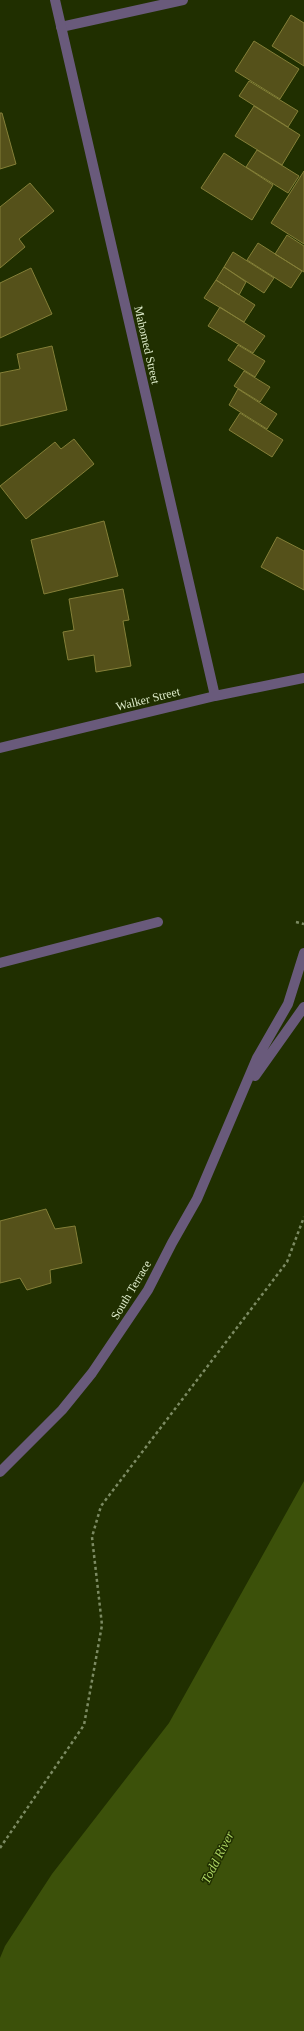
<svg xmlns="http://www.w3.org/2000/svg" width="304" height="2031" font-family="'Times New Roman',serif">
	<style>
		.water { fill: #3c510a }
		.building { fill: #55511a; stroke: #847f38 }
		.lines { fill: none; stroke-linecap: round; stroke-linejoin: round }
		.path { stroke: #7c8b62; stroke-width: 2.5; stroke-dasharray: 3 3; stroke-linecap: butt }
		.service { stroke: #695a7b; stroke-width: 10 }
		.minor { stroke: #695a7b; stroke-width: 10 }
		.tertiary { stroke: #695a7b; stroke-width: 10 }
		.labels { text-anchor: middle; stroke-width: 3; stroke-linejoin: round; paint-order: stroke }
		.street-label { font-size: 12px; fill: #ddebc9; stroke: #202f00 }
		.water-label { font-size: 13px; font-style: italic; fill: #aed663; stroke: #202f00 }
	</style>
	<rect width="100%" height="100%" fill="#202f00"/>
	<path class="water" d="M304 1481V2031H0V1958L5 1946 52 1874 169 1723Z"/>
	<path class="building" d="M291 15 304 23V66L272 46Z
		M254 41 299 69 280 99 235 71Z
		M249 81 298 111 288 127 239 96Z
		M254 106 300 135 282 165 235 136Z
		M0 113H2L16 164 0 169Z
		M257 150 299 176 288 193 246 167Z
		M224 153 273 185 252 220 201 188Z
		M304 171V244L271 223Z
		M30 183 54 211 19 239 25 247 0 268V207Z
		M287 235 304 246V272L275 254Z
		M258 243 302 271 291 288 247 260Z
		M233 252 274 278 264 293 224 267Z
		M224 267 246 282 239 295 216 280Z
		M31 268 52 314 0 338V283Z
		M216 280 255 305 244 322 204 298Z
		M220 307 265 336 253 353 208 326Z
		M238 345 265 361 255 377 228 360Z
		M52 346 67 410 0 426V373L20 369 17 354Z
		M244 371 270 387 260 402 234 386Z
		M238 389 277 414 267 429 229 405Z
		M240 413 283 440 272 457 229 430Z
		M74 439 94 464 26 519 0 486 55 442 61 449Z
		M104 521 118 576 44 594 31 540Z
		M277 537 304 551V590L261 567Z
		M123 589 129 620 123 621 131 666 96 672 94 655 68 660 63 632 74 630 69 599Z
		M46 1209 55 1229 75 1226 82 1263 50 1270 51 1283 27 1290 20 1278 0 1283V1221Z"/>
	<g class="lines">
		<path class="path" d="M296 922 304 924
			M0 1848 84 1725 102 1625 92 1537 101 1506 287 1262 304 1217"/>
		<path class="service" d="M61 27 183 0
			M0 963 158 922"/>
		<path class="minor" d="M55 0 215 696
			M0 748 215 696 304 678"/>
		<path class="tertiary" d="M255 1076 304 1007
			M0 1472 62 1410 92 1373 148 1290 172 1243 197 1199 257 1058 288 1004 304 953"/>
	</g>
	<g class="labels">
		<g class="street-label">
			<text transform="translate(147 345) rotate(77)" y="4">Mahomed Street</text>
			<text transform="translate(148 699) rotate(-14)" y="4">Walker Street</text>
			<text transform="translate(131 1290) rotate(-59)" y="4">South Terrace</text>
		</g>
		<g class="water-label">
			<text transform="translate(217 1857) rotate(-63)" y="5">Todd River</text>
		</g>
	</g>
</svg>
